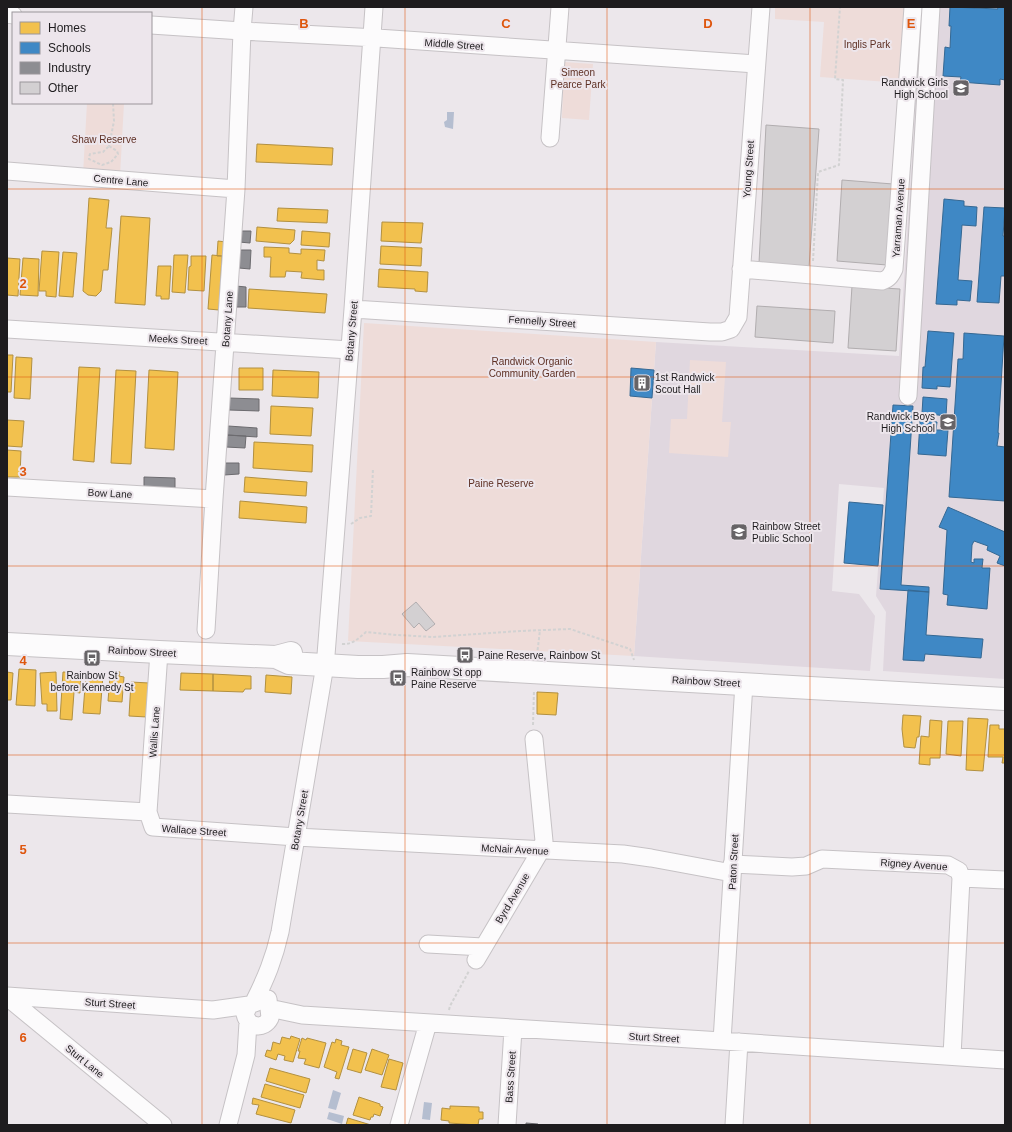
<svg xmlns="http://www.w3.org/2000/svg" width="1012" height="1132" font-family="Helvetica,sans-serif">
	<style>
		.built { fill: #e0d7df }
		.green { fill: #eedcd9 }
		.water { fill: #b5bed0 }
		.homes { fill: #f2c14e; stroke: #b29040 }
		.schools { fill: #3f88c5; stroke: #356893 }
		.industry { fill: #8d8d92; stroke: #6c6b6f }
		.building { fill: #d3d0d2; stroke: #b1adaf }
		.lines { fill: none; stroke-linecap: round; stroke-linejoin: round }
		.minor-casing { stroke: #c6c2c5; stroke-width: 19 }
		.major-casing { stroke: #c6c2c5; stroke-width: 24 }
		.path { stroke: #d2d2d2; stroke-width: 2; stroke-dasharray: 3 2; stroke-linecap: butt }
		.minor { stroke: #fcfbfc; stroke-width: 17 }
		.major { stroke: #fcfbfc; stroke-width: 22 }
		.grid { fill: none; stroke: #de560d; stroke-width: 1; stroke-opacity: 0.55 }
		.labels { text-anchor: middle; stroke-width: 4; stroke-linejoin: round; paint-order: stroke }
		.street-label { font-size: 10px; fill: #1e1c1e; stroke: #ede6ec }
		.park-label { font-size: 10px; fill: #5e3024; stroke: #ede6ec }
		.poi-label { font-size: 10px; fill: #1e1c1e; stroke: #ede6ec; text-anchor: start }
		.grid-label { font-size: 13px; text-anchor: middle; font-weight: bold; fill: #de560d; stroke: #ede6ec; stroke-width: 4; stroke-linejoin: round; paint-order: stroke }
	</style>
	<rect width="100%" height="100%" fill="#ece7eb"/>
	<path class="built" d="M922 7H1005V679L883 671 886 612 876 596 884 488 839 484 832 591 859 594 875 616 870 671 634 656 656 342 899 356Z"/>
	<path class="green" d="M775 7H907L902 83 820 77 824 22 775 19Z
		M564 62 593 64 589 120 562 118Z
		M87 103H124L120 176 83 174Z
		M364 323 656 342 634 656 348 641Z
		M690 360 726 362 722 422H731L728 457 669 453 671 419H687Z"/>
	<path class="water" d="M447 112H454L453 129 445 127 444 122 447 120Z
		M333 1090 341 1093 336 1110 328 1108Z
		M424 1102 432 1103 430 1120 422 1119Z
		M329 1112 344 1116 342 1124 327 1119Z"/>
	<path class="homes" d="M257 144 333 148 332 165 256 162Z
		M89 198 109 200 106 228H112L108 270H103L101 291 96 296 88 295 83 291Z
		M278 208 328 210 327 223 277 221Z
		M121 216 150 218 145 305 115 303Z
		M382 222 423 223 421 243 381 241Z
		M257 227 295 230 294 240 290 244 256 241Z
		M302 231 330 233 329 247 301 245Z
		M218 241 226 242 225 256H217Z
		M381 246 422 248 421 266 380 264Z
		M264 247 289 248V253L301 254V249L325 250 324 261 317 260V270H324V280L301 278 302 272 286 271 285 277H270L271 257H264Z
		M42 251 59 252 56 297 46 296V291H39Z
		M63 252 77 253 73 297 59 296Z
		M174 255H188L185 293 172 292Z
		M212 255 222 256 219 310 208 309Z
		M191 256H206L204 291 188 290 189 267 191 266Z
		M7 258 20 259 18 296 7 295Z
		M23 258 39 259 38 296 20 295Z
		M158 266H171L169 299H161V296H156Z
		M379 269 428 272 427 292 415 291V289L378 287Z
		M249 289 327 294 325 313 248 308Z
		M7 355H13L11 392H7Z
		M16 357 32 358 30 399 14 398Z
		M79 367 100 368 94 462 73 460Z
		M239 368H263V390H239Z
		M116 370 136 371 131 464 111 463Z
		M149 370 178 372 174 450 145 448Z
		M273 370 319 372 318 398 272 396Z
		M271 406 313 408 311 436 270 434Z
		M7 420 24 421 22 447 7 446Z
		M254 442 313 445 312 472 253 468Z
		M7 450 21 451 20 477H7Z
		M245 477 307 482 306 496 244 492Z
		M240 501 307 507 306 523 239 518Z
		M19 669 36 670 35 706 16 705Z
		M7 672 13 673 11 700H7Z
		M56 672 57 711H47V704H42L40 673Z
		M63 672 81 673 80 693 74 692 72 720 60 719Z
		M115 672H120L119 676 124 677 122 702 108 701 110 676H115Z
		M181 673 213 674V691L180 690Z
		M86 674 103 675 100 714 83 713Z
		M213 674 251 676V689H245L243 692 213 691Z
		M266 675 292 677 291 694 265 692Z
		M131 682 149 683 147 717 129 716Z
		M537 692 558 693 556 715 537 714Z
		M903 715 921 716 919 737H917L915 748 904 747 902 729Z
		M968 718 988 719 983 771 966 770Z
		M930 720 942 721 940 758H930V765L919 764 921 736 929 737Z
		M948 721H963L961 756 946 754Z
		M990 725H999V729H1005V763H1002L1003 757H988Z
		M291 1036 300 1039 293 1062 284 1060 285 1056 278 1054 276 1060 265 1056 267 1050 271 1051 273 1042 280 1044 282 1037 290 1039Z
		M302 1038 306 1040 307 1038 326 1043 319 1068 304 1064 306 1059 298 1058 300 1051H298Z
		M336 1039 342 1041 341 1045 349 1047 339 1079 335 1078 337 1072 324 1067 332 1042 335 1043Z
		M353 1049 367 1053 361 1073 347 1069Z
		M372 1049 389 1055 382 1075 365 1070Z
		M389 1059 403 1063 396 1090 381 1087Z
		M270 1068 310 1079 306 1093 266 1081Z
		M265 1084 304 1095 300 1108 261 1097Z
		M359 1097 380 1104V1106L383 1107 380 1116 374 1114 373 1117H371L370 1120 353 1115Z
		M253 1098 295 1110 291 1123 256 1114 259 1105 252 1104Z
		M450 1106 479 1107V1112H483V1119H479L478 1125 449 1123V1121L441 1120 442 1108 450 1109Z
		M348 1118 371 1125H346Z"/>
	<path class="schools" d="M950 7 998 9 997 7H1005V80L1000 79V85L960 82 961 77 943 76 945 47 950 48 951 26H949Z
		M944 199 964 201V206L977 207 976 226 962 225 958 280 972 281 970 301 957 300V305L936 304Z
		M984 207 1005 208 1003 236H1005V276H1001L999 303 977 302Z
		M928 331 954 333 950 387 937 386V389L922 388 923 367H925Z
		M964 333 1004 336 998 433H999L997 446 1005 447V501L949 497 958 359H963Z
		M631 368 654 370 652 398 630 396Z
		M923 397 947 399 946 416 922 413Z
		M893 405 913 406 901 585 929 587V592L880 589Z
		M920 421 937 422 936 430H948L946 456 918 454Z
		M849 502 883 505 878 566 844 563Z
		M948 507 1005 532V566L997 563 1000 556 987 550 988 546 974 541 972 545 971 562 974 563V559H983L982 568H990L987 609 947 605 948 595 943 594 947 530 939 527Z
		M908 590 929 592 926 635 983 639 981 658 925 654 924 661 903 660Z"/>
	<path class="industry" d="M239 231H251L250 243 239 242Z
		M240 250H251L250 269 239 268Z
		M236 286 246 287V307H236Z
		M229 398 259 399V411L229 410Z
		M228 426 257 428V437L227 435Z
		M227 435 246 436 245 448 226 447Z
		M224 463H239V474L224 475Z
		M144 477 175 478V489L144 487Z
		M526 1123 538 1124V1125H526Z"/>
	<path class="building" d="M766 125 819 129 809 267 759 263Z
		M842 180 893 184 887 265 837 261Z
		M852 286 900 289 896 351 848 348Z
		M757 306 835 311 833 343 755 337Z
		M416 602 435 624 426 631 419 623 414 628 402 614Z"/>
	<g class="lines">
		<g class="minor-casing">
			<path id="minor" d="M7 14 13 15
				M151 25 242 31 377 38 756 64
				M550 138 560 7
				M7 171 236 189
				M741 269 882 281C889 279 891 275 894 269L913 7
				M353 309 710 332H722L731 329 738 317 761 7
				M7 329 350 350
				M908 396 931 7
				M7 487 214 499
				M206 630 214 499 236 189 242 31 244 7
				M326 655 353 309 374 7
				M7 804 148 812 153 827 296 837 623 854 651 858 732 873
				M148 812 159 652
				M732 864 792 867 806 866 822 859 948 865 959 871 961 878 952 1056
				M961 878 1005 880
				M428 944 483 947
				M476 960 541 850 544 841 534 739
				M7 996 213 1010 249 1005
				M7 997 163 1125
				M254 1002C266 978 274 959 280 932L325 665
				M257 1002 249 1005 245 1014C248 1028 264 1030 270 1018L268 999
				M269 1008 302 1015 722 1041 1005 1060
				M722 1041 744 683
				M228 1125 246 1055 248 1022
				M399 1125 428 1023
				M507 1125 513 1029
				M734 1125 739 1042"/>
		</g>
		<g class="major-casing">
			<path id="major" d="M7 644 159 652 276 657 291 653
				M276 657 289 663 358 667H383L407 665 1005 699"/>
		</g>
		<path class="path" d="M109 146 117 151 118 154 111 162 102 165 89 159V157L90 154 103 152Z
			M109 146 114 121 113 103
			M813 261 818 172 839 165 843 80 835 79 840 7
			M351 524 360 518 371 516 373 468
			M342 644C352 645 359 638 366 632L397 635 433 637 520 631 570 629 630 649 634 660
			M537 655 540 630
			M533 725 534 690
			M449 1010 450 1006 469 971"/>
		<use href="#minor" class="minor"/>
		<use href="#major" class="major"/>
	</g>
	<path class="grid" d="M202 7V1125M405 7V1125M607 7V1125M810 7V1125M7 189H1005M7 377H1005M7 566H1005M7 755H1005M7 943H1005"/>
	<defs>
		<g id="school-square" transform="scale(0.9)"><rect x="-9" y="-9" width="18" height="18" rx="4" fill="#666366" stroke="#ede6ec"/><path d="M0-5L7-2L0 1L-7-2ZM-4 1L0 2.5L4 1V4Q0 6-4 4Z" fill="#fff"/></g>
		<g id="building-square" transform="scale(0.9)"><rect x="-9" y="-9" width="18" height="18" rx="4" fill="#666366" stroke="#ede6ec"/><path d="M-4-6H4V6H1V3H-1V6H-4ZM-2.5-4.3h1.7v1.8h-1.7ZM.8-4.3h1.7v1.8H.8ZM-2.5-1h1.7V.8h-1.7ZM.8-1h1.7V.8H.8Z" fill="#fff"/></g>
		<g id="bus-square" transform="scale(0.9)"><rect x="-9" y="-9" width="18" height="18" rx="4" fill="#666366" stroke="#ede6ec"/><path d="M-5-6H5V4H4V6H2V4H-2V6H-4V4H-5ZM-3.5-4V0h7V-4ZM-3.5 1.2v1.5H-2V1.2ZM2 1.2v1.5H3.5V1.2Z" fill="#fff"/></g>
	</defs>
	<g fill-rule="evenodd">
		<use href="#school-square" x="961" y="88"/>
		<use href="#building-square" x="642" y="383"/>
		<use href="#school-square" x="948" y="422"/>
		<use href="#school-square" x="739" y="532"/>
		<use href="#bus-square" x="465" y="655"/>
		<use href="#bus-square" x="92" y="658"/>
		<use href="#bus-square" x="398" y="678"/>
	</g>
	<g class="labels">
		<g class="street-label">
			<text transform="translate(454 44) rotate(4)" y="4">Middle Street</text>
			<text transform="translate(748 169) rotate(-86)" y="4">Young Street</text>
			<text transform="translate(121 180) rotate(5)" y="4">Centre Lane</text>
			<text transform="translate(898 218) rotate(-86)" y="4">Yarraman Avenue</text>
			<text transform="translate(227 319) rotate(-86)" y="4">Botany Lane</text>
			<text transform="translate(542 321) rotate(4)" y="4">Fennelly Street</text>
			<text transform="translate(351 331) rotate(-85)" y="4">Botany Street</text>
			<text transform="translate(178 339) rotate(3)" y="4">Meeks Street</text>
			<text transform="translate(110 493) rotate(3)" y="4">Bow Lane</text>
			<text transform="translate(142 651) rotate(3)" y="4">Rainbow Street</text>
			<text transform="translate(706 681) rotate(3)" y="4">Rainbow Street</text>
			<text transform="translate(154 732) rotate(-86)" y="4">Wallis Lane</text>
			<text transform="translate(299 820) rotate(-80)" y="4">Botany Street</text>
			<text transform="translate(194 830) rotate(4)" y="4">Wallace Street</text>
			<text transform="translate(515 849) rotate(3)" y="4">McNair Avenue</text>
			<text transform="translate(733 862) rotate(-87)" y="4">Paton Street</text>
			<text transform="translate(914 864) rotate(4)" y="4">Rigney Avenue</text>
			<text transform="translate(512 898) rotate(-59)" y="4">Byrd Avenue</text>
			<text transform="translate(110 1003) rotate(4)" y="4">Sturt Street</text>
			<text transform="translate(654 1037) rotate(3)" y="4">Sturt Street</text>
			<text transform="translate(85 1061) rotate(39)" y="4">Sturt Lane</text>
			<text transform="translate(510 1077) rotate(-86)" y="4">Bass Street</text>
		</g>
		<g class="park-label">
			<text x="867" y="48">Inglis Park</text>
			<text x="578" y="76">Simeon<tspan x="578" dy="12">Pearce Park</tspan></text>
			<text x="104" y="143">Shaw Reserve</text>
			<text x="532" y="365">Randwick Organic<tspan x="532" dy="12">Community Garden</tspan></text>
			<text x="501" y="487">Paine Reserve</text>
		</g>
		<g class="poi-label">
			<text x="948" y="86" text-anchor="end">Randwick Girls<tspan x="948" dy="12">High School</tspan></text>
			<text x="655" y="381">1st Randwick<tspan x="655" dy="12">Scout Hall</tspan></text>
			<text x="935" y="420" text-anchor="end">Randwick Boys<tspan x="935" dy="12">High School</tspan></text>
			<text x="752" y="530">Rainbow Street<tspan x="752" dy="12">Public School</tspan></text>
			<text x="478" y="659">Paine Reserve, Rainbow St</text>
			<text x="411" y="676">Rainbow St opp<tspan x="411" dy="12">Paine Reserve</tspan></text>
			<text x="92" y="679" text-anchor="middle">Rainbow St<tspan x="92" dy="12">before Kennedy St</tspan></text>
		</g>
	</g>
	<g class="grid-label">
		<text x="304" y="28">B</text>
		<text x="506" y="28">C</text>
		<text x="708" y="28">D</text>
		<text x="911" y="28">E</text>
		<text x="23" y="288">2</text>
		<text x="23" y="476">3</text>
		<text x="23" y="665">4</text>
		<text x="23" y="854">5</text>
		<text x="23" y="1042">6</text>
	</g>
	<rect width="1012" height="1132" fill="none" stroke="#1e1c1e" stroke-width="16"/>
	<rect x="12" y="12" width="140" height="92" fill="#ede6ec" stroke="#9a959a"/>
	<rect x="20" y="22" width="20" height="12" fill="#f2c14e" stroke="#9a959a"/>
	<text x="48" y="32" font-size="12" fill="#1e1c1e">Homes</text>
	<rect x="20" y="42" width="20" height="12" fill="#3f88c5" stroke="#9a959a"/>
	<text x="48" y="52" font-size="12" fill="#1e1c1e">Schools</text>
	<rect x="20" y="62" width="20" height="12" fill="#8d8d92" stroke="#9a959a"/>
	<text x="48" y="72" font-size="12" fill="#1e1c1e">Industry</text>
	<rect x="20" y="82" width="20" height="12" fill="#d3d0d2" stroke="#9a959a"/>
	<text x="48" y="92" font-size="12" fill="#1e1c1e">Other</text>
</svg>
